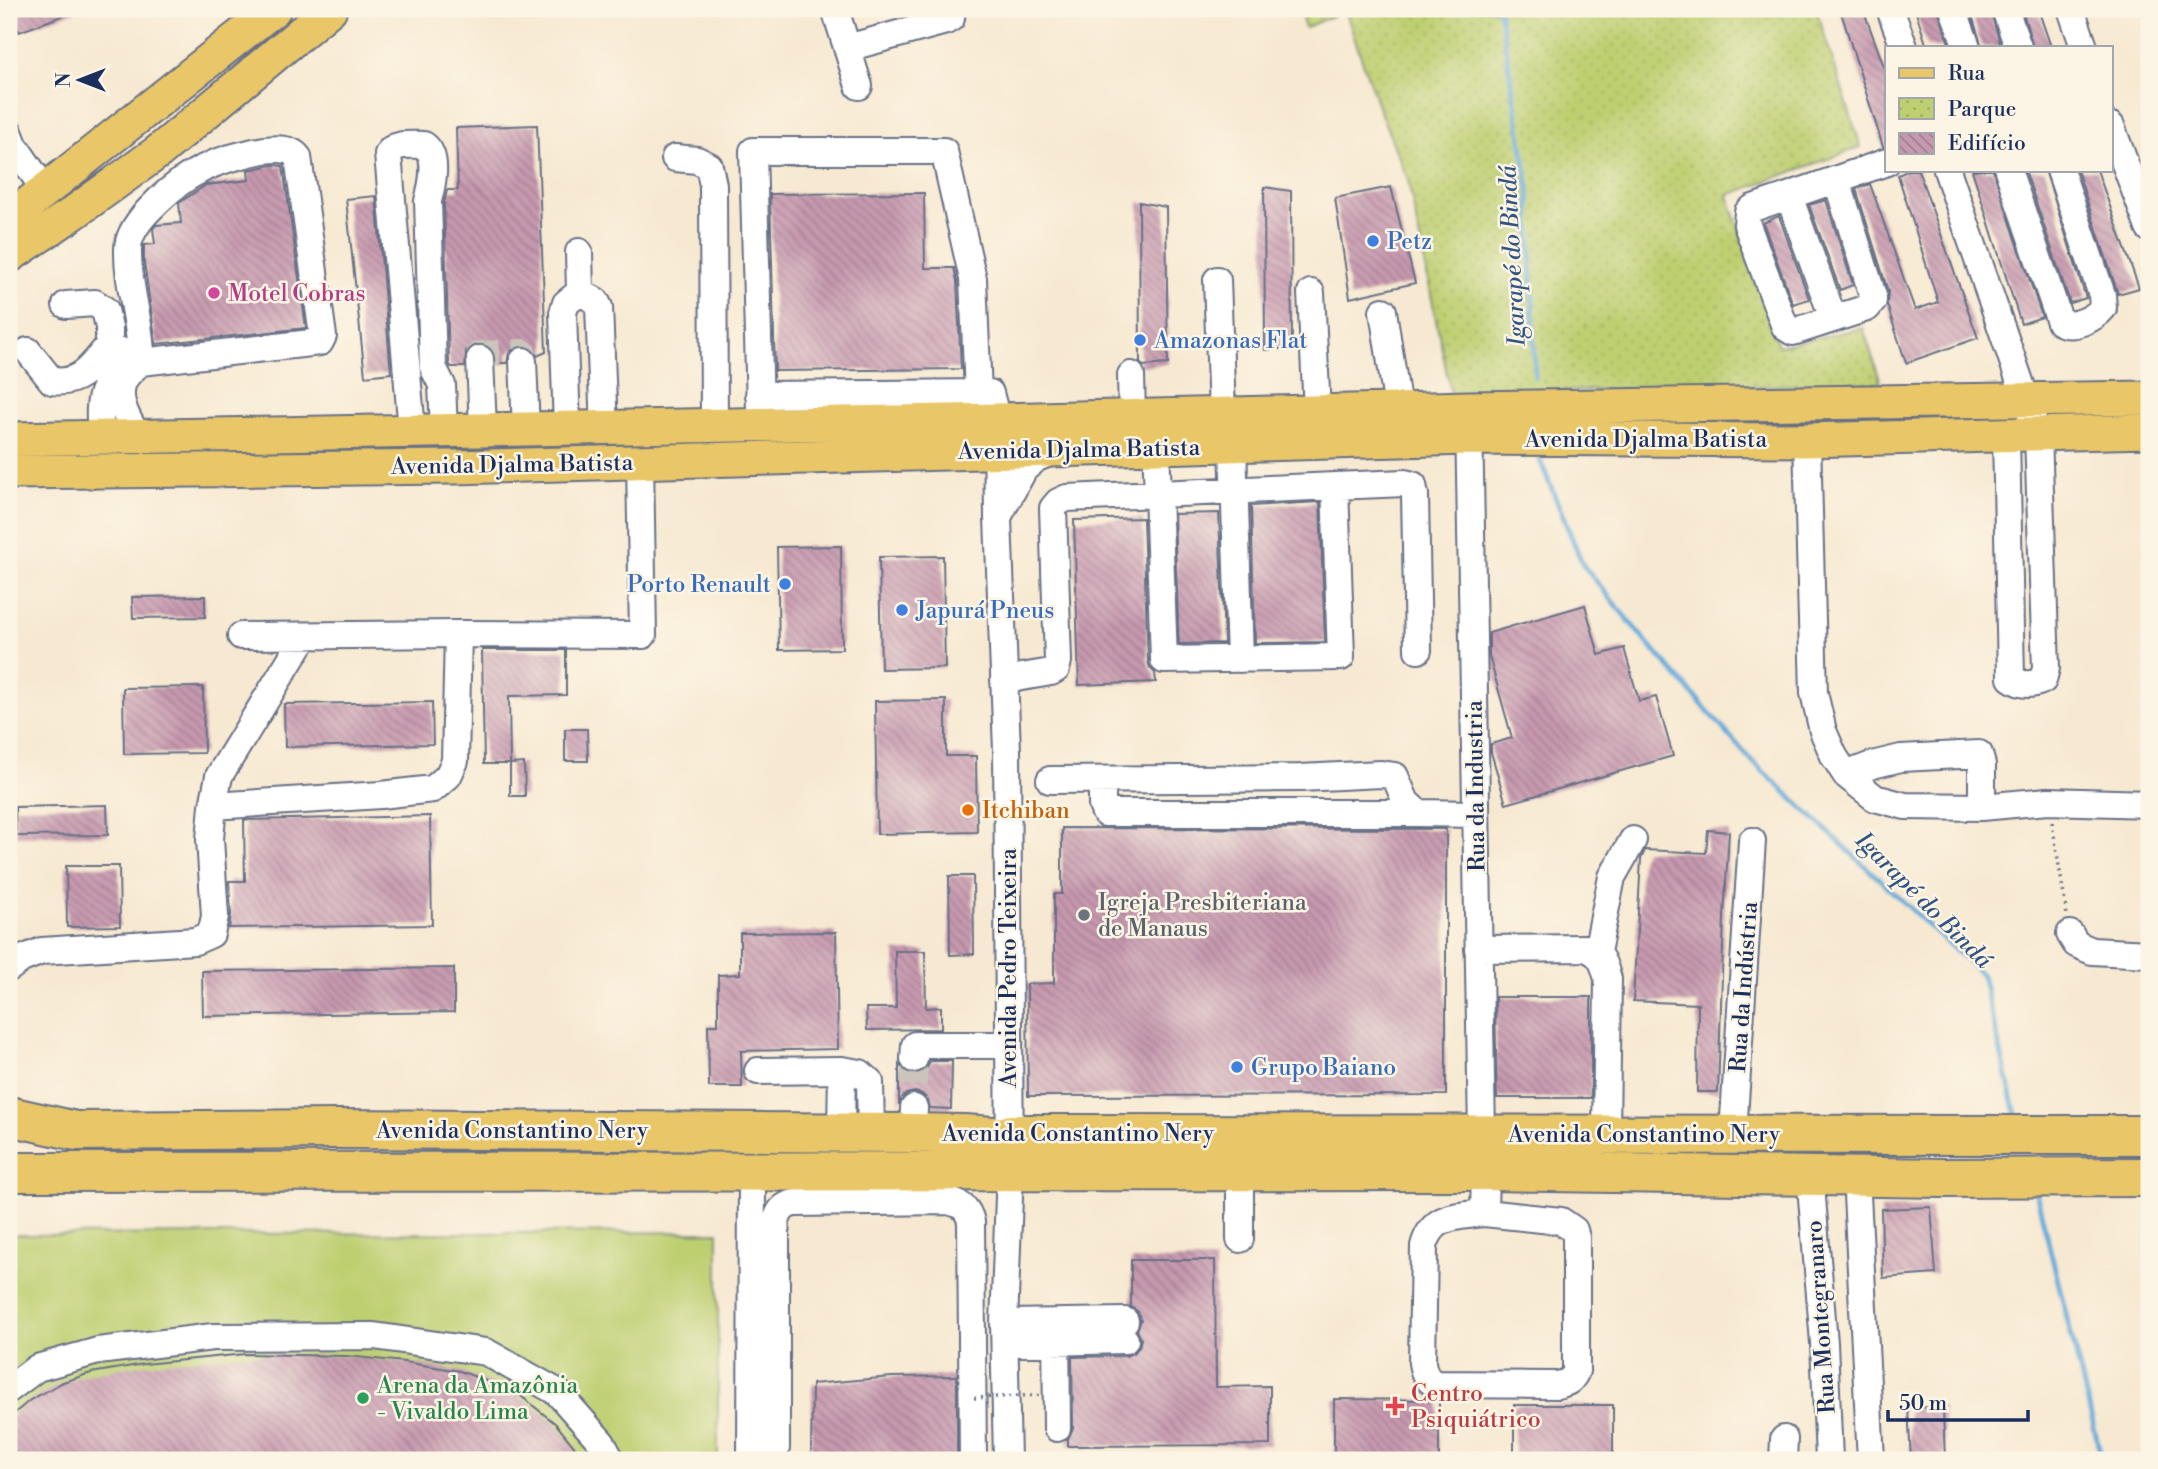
<svg xmlns="http://www.w3.org/2000/svg" width="2158" height="1469" font-family="'Libre Bodoni',serif">
	<style>
		.green { fill: #becf71; stroke: #6c7f68; stroke-width: 2 }
		.park { fill: url(#park-dots); stroke: #6c7f68; stroke-width: 2 }
		.lines { fill: none; stroke-linecap: round; stroke-linejoin: round }
		.stream { stroke: #65aada; stroke-width: 5 }
		.building { fill: url(#building-back-hatch) }
		.minor-tunnel { stroke: #cbc4ba; stroke-width: 26; stroke-dasharray: 26 13; stroke-linecap: butt }
		.minor-casing { stroke: #687086; stroke-width: 30 }
		.major-casing { stroke: #687086; stroke-width: 37 }
		.highway-casing { stroke: #687086; stroke-width: 42 }
		.path { stroke: #687086; stroke-width: 3.5; stroke-dasharray: 2 5; stroke-linecap: butt }
		.minor { stroke: #fff; stroke-width: 26 }
		.major { stroke: #e9c769; stroke-width: 33 }
		.highway { stroke: #e9c769; stroke-width: 38 }
		.path-bridge { stroke: #687086; stroke-width: 3.5; stroke-dasharray: 2 5; stroke-linecap: butt }
		.shop-dot { fill: #3f7fe0; stroke: #fcf5e5; stroke-width: 2.5 }
		.hotel-dot { fill: #d1479c; stroke: #fcf5e5; stroke-width: 2.5 }
		.food-dot { fill: #e8710a; stroke: #fcf5e5; stroke-width: 2.5 }
		.worship-dot { fill: #6b7280; stroke: #fcf5e5; stroke-width: 2.5 }
		.leisure-dot { fill: #2e9e5b; stroke: #fcf5e5; stroke-width: 2.5 }
		.health-dot { fill: #e0444e; stroke: #fcf5e5; stroke-width: 2.5 }
		.labels { text-anchor: middle; stroke-width: 5; stroke-linejoin: round; paint-order: stroke }
		.shop-label { font-size: 23px; fill: #366cbe; stroke: #fcf5e5; text-anchor: start }
		.hotel-label { font-size: 23px; fill: #b23c85; stroke: #fcf5e5; text-anchor: start }
		.street-label { font-size: 23px; fill: #1b2f5e; stroke: #fcf5e5 }
		.food-label { font-size: 23px; fill: #c56008; stroke: #fcf5e5; text-anchor: start }
		.worship-label { font-size: 23px; fill: #5b616d; stroke: #fcf5e5; text-anchor: start }
		.leisure-label { font-size: 23px; fill: #27864d; stroke: #fcf5e5; text-anchor: start }
		.health-label { font-size: 23px; fill: #be3a42; stroke: #fcf5e5; text-anchor: start }
		.water-label { font-size: 24px; font-style: italic; fill: #315483; stroke: #fcf5e5 }
	</style>
	<defs>
		<pattern id="park-dots" width="8" height="8" patternUnits="userSpaceOnUse" patternTransform="scale(1.75)"><rect width="8" height="8" fill="#becf71"/><path d="M2 2h.1M6 6h.1" fill="none" stroke="#a3b264" stroke-width="1.8" stroke-linecap="round"/></pattern>
		<pattern id="building-back-hatch" width="6" height="6" patternUnits="userSpaceOnUse" patternTransform="scale(1.75)"><rect width="6" height="6" fill="#c799af"/><path d="M-1 5l2 2M0 0l6 6M5-1l2 2" fill="none" stroke="#a17d92"/></pattern>
	</defs>
	<rect width="100%" height="100%" fill="#fcf5e5"/>
	<filter id="ink" filterUnits="userSpaceOnUse"><feTurbulence type="fractalNoise" baseFrequency=".0143" numOctaves="2"/><feDisplacementMap in="SourceGraphic" scale="14" xChannelSelector="R" yChannelSelector="G"/><feConvolveMatrix kernelMatrix="1 2 1 2 8 2 1 2 1" color-interpolation-filters="sRGB"/></filter>
	<filter id="wash" filterUnits="userSpaceOnUse"><feTurbulence type="fractalNoise" baseFrequency=".00686" numOctaves="4" result="noise"/><feDisplacementMap in="SourceGraphic" scale="28" xChannelSelector="R" yChannelSelector="G"/><feGaussianBlur stdDeviation="1.57" result="paint"/><feColorMatrix in="noise" values="0 0 0 0 0 0 0 0 0 0 0 0 0 0 0 0 0 1.4 0 .05"/><feComposite in="paint" operator="in"/></filter>
	<g filter="url(#wash)">
		<rect width="100%" height="100%" fill="#f7e9d1"/>
		<path class="green" d="M718 1232V1460H9V1235Z"/>
		<path class="park" d="M1299 9H1816L1861 147 1728 195 1778 346 1863 328 1881 383 1451 394 1408 180 1379 109 1345 10 1305 28Z"/>
		<g class="lines">
			<path class="stream" d="M1499 9 1529 187 1535 378
				M1540 460 1583 565 1637 631 1750 759 1982 975 2018 1122
				M2036 1192 2102 1460"/>
		</g>
		<g id="blocks">
			<path class="building" d="M10 9H78V10L19 32Z
				M1840 9H1863L1887 75V147H1883Z
				M1915 9H1938L1950 47H1927Z
				M1970 9H1990L2001 47H1982Z
				M2022 9H2038L2051 47H2033Z
				M537 125 546 352 537 356 531 347 522 345 515 347 509 353 507 363H496L493 350 487 345 479 343 472 345 466 351 465 367H451L449 363 444 203 447 190H458L456 128Z
				M272 165 283 166 306 328 156 344 144 262V245L155 244 153 229 156 225 181 223 179 203 206 185 249 180 248 170Z
				M1909 170H1918L1978 338 1906 363 1887 305 1888 291 1856 189 1870 184 1915 310 1938 302 1898 175Z
				M1972 170H1993L2042 317 2021 324Z
				M2025 170H2045L2086 298 2070 303Z
				M2077 170H2097L2139 288 2118 294Z
				M1264 187 1291 191 1292 348 1265 350Z
				M1391 187 1415 283 1350 298 1335 198Z
				M924 193 925 268H954L957 281 961 369 775 371 770 194Z
				M376 196 391 373 365 376 346 199Z
				M1826 200 1853 285 1840 290 1809 205Z
				M1139 202 1166 207 1168 364 1143 366 1140 363Z
				M1779 216 1809 299 1793 304 1763 223Z
				M1320 502 1325 642 1255 643 1251 506Z
				M1219 513 1224 643 1179 644 1174 514Z
				M1143 518 1148 661 1150 668 1155 673 1156 682 1079 685 1074 520Z
				M841 546 842 649 779 650 777 547Z
				M943 556 945 668 881 669 879 557Z
				M205 596V617L133 618 132 597Z
				M1585 605 1599 655 1624 648 1639 701 1656 697 1673 756 1506 804 1491 752V744L1512 738 1489 656V633Z
				M482 650H566V695L509 696 510 764H484Z
				M203 687 204 753 124 754 123 688Z
				M946 700V756H976L977 832 877 834 875 701Z
				M432 702 433 744 285 747 284 704Z
				M565 729H587L588 761H565Z
				M524 763 525 796H510V764Z
				M107 805 108 835 16 836 15 807Z
				M430 816 432 925 229 928 231 915 229 881H245L244 820Z
				M1062 828 1446 829V1095L1028 1096 1027 984 1054 983V894H1062Z
				M1708 830 1729 832 1724 917 1718 1092H1697L1698 1004 1633 1001 1641 859 1645 850 1706 853Z
				M66 866H119L120 926 67 927Z
				M949 876H973L974 954 950 955Z
				M836 932 838 1049 741 1051 742 1087H709L708 1025H718V975L740 974V933Z
				M895 951H925L926 1008 941 1007V1029L867 1030 866 1008H896Z
				M454 968V1012L203 1016 202 971Z
				M1495 997H1591V1098H1497Z
				M930 1061H952L951 1109 930 1108 928 1100 922 1094 915 1092 906 1094 901 1099 899 1105V1064L905 1072 914 1075 921 1073 927 1068Z
				M1931 1207 1936 1274 1883 1278 1881 1209Z
				M1131 1260H1215L1216 1387 1270 1386V1445L1068 1446V1439L1073 1428 1072 1357 1125 1356 1134 1353 1139 1347 1141 1339 1137 1330 1141 1320 1138 1312 1131 1307Z
				M245 1354 347 1356 404 1362 460 1371 517 1393 556 1424 585 1460H9V1418L30 1400 63 1382 91 1373 144 1364Z
				M957 1376V1460H811L812 1384 892 1377Z
				M1334 1399 1439 1400V1460H1334Z
				M1514 1405H1613V1460H1514Z
				M1943 1407 1945 1460H1911L1908 1408Z"/>
		</g>
	</g>
	<g filter="url(#ink)">
		<use href="#blocks" fill-opacity="0" stroke="#687086" stroke-width="2"/>
		<g class="lines">
			<path class="minor-tunnel" d="M480 359 479 354 523 352V361
				M914 1059V1108"/>
			<g class="minor-casing">
				<path id="minor" d="M835 9 859 86
					M1890 9 1904 47
					M1953 9 1967 47
					M2005 9 2018 47
					M2071 9 2084 47
					M847 48 946 21 951 18 952 9
					M2111 126 2149 228
					M9 132 14 145 46 192
					M675 158 697 160 709 166 713 185 714 426
					M1947 170 2038 434 2046 668 2043 680C2031 686 2022 686 2011 678L2006 435
					M2008 170 2060 322C2073 329 2094 319 2103 308L2102 295 2060 170
					M1837 181 1873 296V301L1867 308 1793 332 1785 327 1747 225 1748 212 1753 208 1887 162
					M1789 196 1833 318
					M579 252 580 292
					M1217 280 1222 413
					M580 292 596 301 599 307 604 428
					M1311 293 1317 411
					M66 305 95 303 105 310 109 327V345
					M1383 311 1398 409
					M28 351 52 381C81 385 92 365 109 345L141 362 320 342 323 336 298 157C288 143 256 151 242 155 202 164 175 182 147 212 138 222 128 235 128 249 127 287 142 324 141 362 136 366 129 372 125 378 114 396 128 421 138 436
					M480 359 483 429
					M523 361 526 429
					M1131 375 1132 416
					M759 395 990 393 997 420 998 518 1007 751 1010 1172 1004 1323 1007 1460
					M760 410 753 151H944L973 279 978 393
					M1469 420 1482 1133 1485 1171 1484 1213
					M567 428 563 313 566 303 580 292
					M412 431 388 154C394 142 412 145 424 145 439 156 432 186 428 201L433 367 442 385 444 430
					M101 437C98 398 99 390 125 360
					M1807 440 1814 693 1823 731 1834 756 1846 775 1875 798 1905 806 1982 807 2048 801 2149 804
					M1233 445 1240 659
					M1335 486 1341 657 1164 660 1158 494Z
					M1335 486 1405 483 1413 485 1415 495 1418 650
					M998 517 1024 469 1037 458 1055 451
					M241 636 458 634 643 635 640 461
					M1004 680 1051 672 1056 669 1058 661 1053 508 1058 502 1067 498 1158 494 1156 447
					M1846 775 1872 765 1901 758 1979 754 1982 765V807
					M1050 780 1300 778 1381 774 1395 776 1406 802 1418 813 1476 814
					M1102 780V805L1105 813H1418
					M213 806 219 776 305 636
					M2070 934 2076 944 2092 951 2149 954
					M1478 949 1585 948C1602 954 1603 962 1608 979L1606 1133
					M1597 952 1612 877 1633 840
					M9 968 22 959 42 951 195 941 211 934 215 916 210 839 213 806 381 795 433 789 448 776 455 761 458 634
					M914 1059 915 1045H1008
					M842 1070 860 1073 870 1082 871 1133
					M758 1071 842 1070 841 1132
					M913 1133 914 1108
					M1733 1133 1752 841
					M1810 1174 1824 1343 1829 1460
					M1856 1176 1871 1460
					M1484 1213 1561 1221 1574 1230 1576 1238V1371C1572 1381 1567 1383 1557 1385L1435 1384C1426 1379 1424 1373 1422 1363L1424 1246C1433 1214 1456 1217 1484 1213Z
					M1240 1239V1171
					M1004 1323 1125 1321
					M1056 1325 1057 1428
					M1006 1343 1125 1340
					M9 1389 37 1368 98 1351 213 1337 374 1336 486 1352 557 1392 602 1443 611 1460
					M776 1448V1222C779 1211 783 1205 795 1203L948 1201C961 1204 968 1208 971 1222L973 1460
					M751 1460 752 1172
					M1783 1460 1784 1439"/>
			</g>
			<g class="major-casing">
				<path id="major" d="M9 219 274 9
					M9 256 72 214 158 152 330 9
					M9 439 997 420 1470 408 2149 398
					M9 472 455 467 1469 438 1807 440 2149 431"/>
			</g>
			<g class="highway-casing">
				<path id="highway" d="M9 1116 76 1131 337 1129 913 1133 964 1134 1009 1137 1011 1134H1062L2149 1135
					M9 1172 1485 1171 1943 1178 2149 1177"/>
			</g>
			<path class="path" d="M2052 822 2067 915"/>
			<use href="#minor" class="minor"/>
			<use href="#major" class="major"/>
			<use href="#highway" class="highway"/>
			<path class="path-bridge" d="M974 1398 1043 1395"/>
		</g>
	</g>
	<g class="shop-dot">
		<circle cx="1373" cy="241" r="7"/>
		<circle cx="1140" cy="340" r="7"/>
		<circle cx="785" cy="584" r="7"/>
		<circle cx="902" cy="610" r="7"/>
		<circle cx="1237" cy="1067" r="7"/>
	</g>
	<circle class="hotel-dot" cx="214" cy="293" r="7"/>
	<circle class="food-dot" cx="968" cy="810" r="7"/>
	<circle class="worship-dot" cx="1084" cy="915" r="7"/>
	<circle class="leisure-dot" cx="363" cy="1398" r="7"/>
	<path class="health-dot" d="M1391.5 1395.5h7v7h7v7h-7v7h-7v-7h-7v-7h7z"/>
	<g class="labels">
		<g class="shop-label">
			<text x="1387" y="249">Petz</text>
			<text x="1154" y="348">Amazonas Flat</text>
			<text x="771" y="592" text-anchor="end">Porto Renault</text>
			<text x="916" y="618">Japurá Pneus</text>
			<text x="1251" y="1075">Grupo Baiano</text>
		</g>
		<g class="hotel-label">
			<text x="228" y="301">Motel Cobras</text>
		</g>
		<g class="street-label">
			<text x="1646" y="447">Avenida Djalma Batista</text>
			<text transform="translate(1079 449) rotate(-1)" y="8">Avenida Djalma Batista</text>
			<text transform="translate(512 464) rotate(-1)" y="8">Avenida Djalma Batista</text>
			<text transform="translate(1475 786) rotate(-91)" y="8">Rua da Industria</text>
			<text transform="translate(1008 968) rotate(-90)" y="8">Avenida Pedro Teixeira</text>
			<text transform="translate(1743 987) rotate(-86)" y="8">Rua da Indústria</text>
			<text x="512" y="1138">Avenida Constantino Nery</text>
			<text x="1078" y="1141">Avenida Constantino Nery</text>
			<text x="1644" y="1142">Avenida Constantino Nery</text>
			<text transform="translate(1820 1317) rotate(-94)" y="8">Rua Montegranaro</text>
		</g>
		<g class="food-label">
			<text x="982" y="818">Itchiban</text>
		</g>
		<g class="worship-label">
			<text x="1098" y="910">Igreja Presbiteriana<tspan x="1098" dy="26">de Manaus</tspan></text>
		</g>
		<g class="leisure-label">
			<text x="377" y="1393">Arena da Amazônia<tspan x="377" dy="26">- Vivaldo Lima</tspan></text>
		</g>
		<g class="health-label">
			<text x="1411" y="1401">Centro<tspan x="1411" dy="26">Psiquiátrico</tspan></text>
		</g>
		<g class="water-label">
			<text transform="translate(1512 256) rotate(-93)" y="8">Igarapé do Bindá</text>
			<text transform="translate(1924 900) rotate(45)" y="8">Igarapé do Bindá</text>
		</g>
	</g>
	<rect width="2158" height="1469" fill="none" stroke="#fcf5e5" stroke-width="35"/>
	<rect x="1885" y="46" width="228" height="126" fill="#fcf5e5" stroke="#a2a6af" stroke-width="2"/>
	<rect x="1899" y="68" width="35" height="10" fill="#e9c769" stroke="#a2a6af" stroke-width="2"/>
	<text x="1948" y="80" font-size="21" fill="#1b2f5e">Rua</text>
	<rect x="1899" y="98" width="35" height="21" fill="url(#park-dots)" stroke="#a2a6af" stroke-width="2"/>
	<text x="1948" y="116" font-size="21" fill="#1b2f5e">Parque</text>
	<rect x="1899" y="133" width="35" height="21" fill="url(#building-back-hatch)" stroke="#a2a6af" stroke-width="2"/>
	<text x="1948" y="150" font-size="21" fill="#1b2f5e">Edifício</text>
	<g transform="translate(80 80) rotate(270)" stroke="#fcf5e5" stroke-width="5" paint-order="stroke">
	<path d="M0-5L12 26L0 18L-12 26Z" fill="#1b2f5e"/>
	<text y="-10" font-size="19" font-weight="bold" text-anchor="middle" fill="#1b2f5e">N</text>
	</g>
	<path d="M1888 1410v10h140v-10" fill="none" stroke="#1b2f5e" stroke-width="3.5"/>
	<text x="1899" y="1410" font-size="21" fill="#1b2f5e" stroke="#fcf5e5" stroke-width="5" paint-order="stroke">50 m</text>
</svg>
